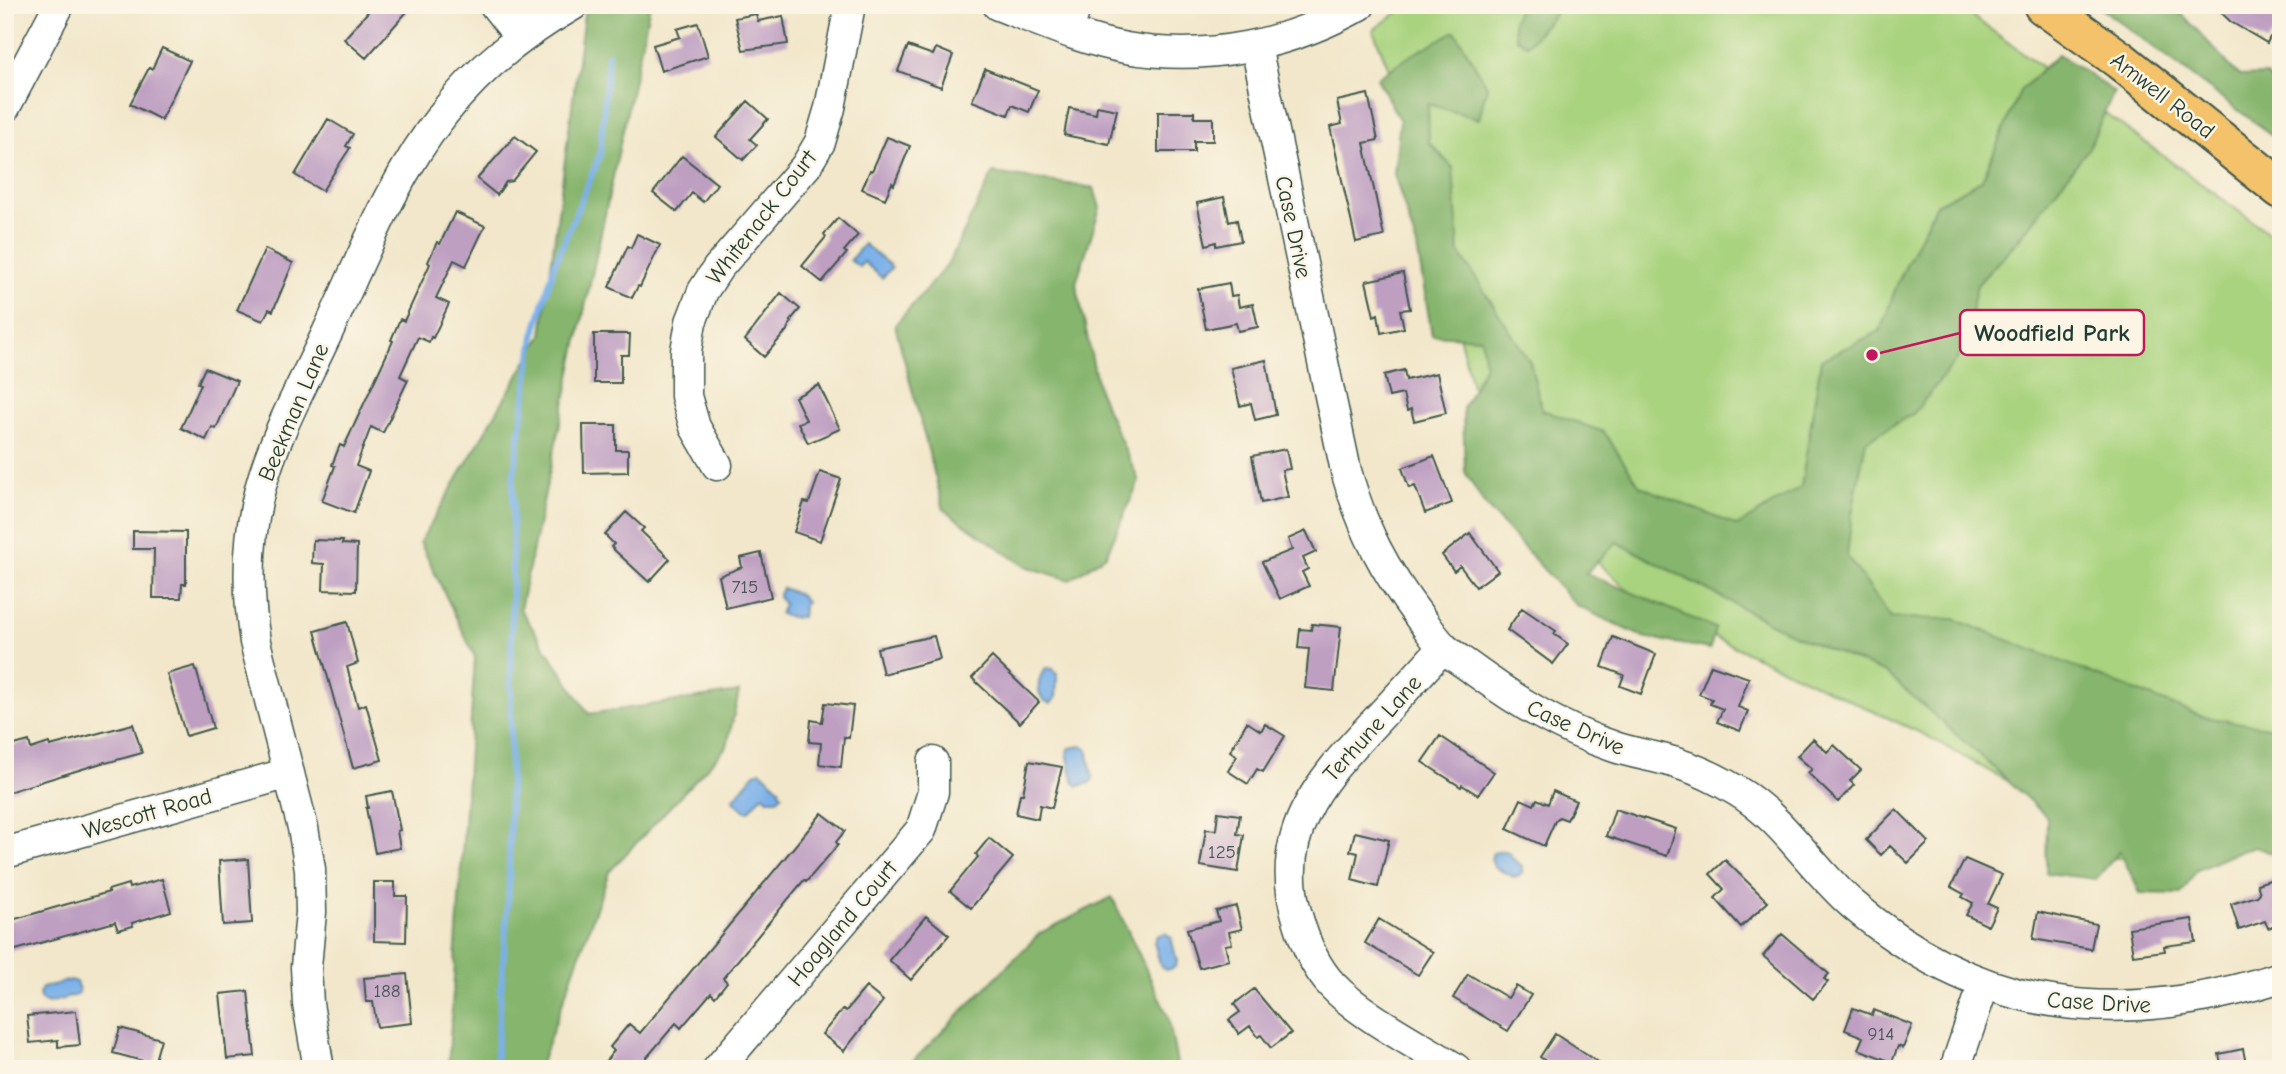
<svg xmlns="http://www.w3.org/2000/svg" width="2286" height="1074" font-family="'Comic Neue',sans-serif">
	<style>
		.green { fill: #a9d37e; stroke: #648859; stroke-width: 2 }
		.forest { fill: #86b56d; stroke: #527950; stroke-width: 2 }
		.water { fill: #7ab0e9; stroke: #4c768e; stroke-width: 2 }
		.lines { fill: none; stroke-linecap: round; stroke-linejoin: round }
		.stream { stroke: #7ab0e9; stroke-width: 6 }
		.building { fill: #be9fc2 }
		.minor-casing { stroke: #3f564b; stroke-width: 33 }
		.major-casing { stroke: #3f564b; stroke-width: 42 }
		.minor { stroke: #fff; stroke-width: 30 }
		.major { stroke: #f3c26a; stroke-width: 38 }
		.labels { text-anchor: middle; stroke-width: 5; stroke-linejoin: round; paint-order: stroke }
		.number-label { font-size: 19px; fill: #475658 }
		.street-label { font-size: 23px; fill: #1f3d34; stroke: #fcf5e5 }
		.leader { fill: none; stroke: #c2185b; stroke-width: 2.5 }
		.callout-dot { fill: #c2185b; stroke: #fcf5e5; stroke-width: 2.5 }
		.callout { fill: #fcf5e5; stroke: #c2185b; stroke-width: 2.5 }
		.callout-label { font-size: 24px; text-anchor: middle; font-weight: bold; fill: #1f3d34 }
	</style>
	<rect width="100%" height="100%" fill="#fcf5e5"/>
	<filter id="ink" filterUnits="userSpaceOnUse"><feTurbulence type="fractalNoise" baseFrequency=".0143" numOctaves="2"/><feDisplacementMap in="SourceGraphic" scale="14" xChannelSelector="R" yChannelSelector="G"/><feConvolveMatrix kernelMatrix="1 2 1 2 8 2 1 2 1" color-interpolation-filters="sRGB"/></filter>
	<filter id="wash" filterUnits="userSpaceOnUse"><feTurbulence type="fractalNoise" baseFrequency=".00686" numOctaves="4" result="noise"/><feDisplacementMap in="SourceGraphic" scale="28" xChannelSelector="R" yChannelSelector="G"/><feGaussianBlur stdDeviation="1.57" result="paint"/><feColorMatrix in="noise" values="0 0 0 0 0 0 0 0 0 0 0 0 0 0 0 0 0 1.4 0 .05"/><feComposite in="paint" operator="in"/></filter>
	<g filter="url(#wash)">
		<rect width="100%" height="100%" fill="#f2e7cb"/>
		<path class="green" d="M1408 5H1957L2281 242V825L2167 858H2056L2070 817 1929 737 1643 604 1492 464 1436 246 1415 132 1373 30Z"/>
		<path class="forest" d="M588 5H650L520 609 589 714 739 692 727 746 609 872 539 1069H448L475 657 420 542 542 335 585 7Z
			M1521 5H1563L1527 45 1516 38 1513 21Z
			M2097 5H2170L2185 17 2239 76 2267 75 2281 99V142Z
			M1455 31 1487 86 1479 119 1428 104 1429 142 1453 168 1459 252 1530 362 1542 410 1604 432 1640 486 1737 526 1801 487 1821 360 1880 331 1898 282 1936 204 1982 180 2020 91 2058 54 2114 92 2088 149 2018 240 1977 285 1961 354 1914 413 1866 441 1852 513 1847 556 1891 618 1954 619 2203 717 2281 729V856L2255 847 2235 853 2197 870 2181 894 2140 893 2120 851 2096 879 2046 873 2047 817 1982 757 1886 673 1791 634 1617 542 1586 573 1715 628 1710 649 1643 637 1577 606 1484 504 1465 472 1463 408 1485 365 1481 338 1432 335 1417 247 1394 174 1400 121 1377 78 1410 56Z
			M993 173 1094 188 1100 208 1076 283 1099 392 1139 481 1106 555 1070 580 1025 566 944 510 895 325 948 264Z
			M1112 897 1168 1016 1178 1069H905L1040 933Z"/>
		<path class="water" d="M864 244 892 267 882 278 864 262 859 267 850 260Z
			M782 588 798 594 806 602 803 607 802 617 795 618 780 614 784 604 778 597Z
			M1046 668 1053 669 1057 675 1056 698 1051 703C1035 701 1036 677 1046 668Z
			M1082 746 1087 748 1093 779 1090 783 1078 786 1074 783 1067 753 1070 748Z
			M761 771 780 789 779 792 782 795 777 799H767L766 796H762L749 811H745L735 802 734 798 755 773Z
			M1498 851H1505L1510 853 1512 858 1522 866V874L1514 877 1494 867 1491 859 1493 853Z
			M1165 933 1171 937 1177 962 1174 968 1166 970 1161 967 1154 942 1157 936Z
			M71 980 76 982 79 990 77 995 48 1003 41 1000 39 994 42 988Z"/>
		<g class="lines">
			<path class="stream" d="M495 1069 509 886 513 481 534 336 555 263 600 155 608 55"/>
		</g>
		<g id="blocks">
			<path class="building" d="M374 5H413L366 58 344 39Z
				M2213 5H2281V43L2270 37 2267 43 2231 22Z
				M756 14 758 21 783 16 788 44 743 50 735 18Z
				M698 23 708 56 661 71 653 45 680 37 677 29Z
				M908 46 933 55 936 48 953 55 941 87 898 71Z
				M162 48 190 61 161 120 130 104 149 68 152 69Z
				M985 69 1038 90 1029 112 1012 105 1008 115 972 101Z
				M1368 94 1378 140 1364 143 1384 236 1356 242 1330 127 1342 124 1337 101Z
				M748 101 768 119 750 139 757 145 743 160 716 137Z
				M1097 106 1117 110 1109 144 1064 135 1069 108 1096 114Z
				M1158 112H1194V118H1213V141H1194V152H1158Z
				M328 119 353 134 346 146 350 148 322 191 295 175Z
				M515 136 536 152 512 181 506 182 497 195 477 179Z
				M887 137 910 146 894 185 892 183 885 199 862 189 870 170 872 171Z
				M682 156 717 184 703 202 692 193 677 212 653 193Z
				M1224 197 1229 222 1237 220 1241 241 1216 246V242L1206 245 1197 203Z
				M455 212 485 226 466 266 454 260 436 298 449 304 433 338 431 337 429 342 418 337 400 376 408 380 383 433 371 427 356 466 369 471 354 513 322 501 335 466 332 465 340 445 344 447 393 341 391 340 400 319 404 321 430 264 428 262 437 242 440 244Z
				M838 218 858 235 844 251 847 253 822 282 802 266 826 237 824 234Z
				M637 234 660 245 640 287 638 286 632 298 609 287 628 246 631 248Z
				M265 249 293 263 273 311 269 309 263 321 237 310Z
				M1403 273 1410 309 1400 310 1404 328 1381 333 1378 314 1374 316 1366 281Z
				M1229 283 1231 296 1237 295 1239 307 1253 304 1258 327 1238 331 1236 323 1206 329 1198 289Z
				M781 293 800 309 790 321 792 322 788 327 789 328 764 357 745 340Z
				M594 334H630L629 355H621V383H594Z
				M1266 360 1276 415 1255 420 1251 403 1240 406 1231 368Z
				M205 368 237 381 216 429 212 427 206 440 181 428 201 384 198 383Z
				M1404 370 1406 380 1437 373 1446 413 1414 421 1411 409 1407 411 1403 394 1389 397 1384 375Z
				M819 385 840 429 808 443 798 423 806 420 795 397Z
				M583 425H616V450H628V472L584 473Z
				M1286 449 1290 469 1282 470 1288 497 1261 503 1252 456Z
				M1434 456 1452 503 1425 513 1415 486 1409 488 1402 468Z
				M820 472 841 479 820 541 794 532 804 502 809 503Z
				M626 512 644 528 641 531 670 559 649 582 611 547 614 544 605 535Z
				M133 531 186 532V584H182L181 598H153L154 549H133Z
				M1306 531 1316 552 1303 558 1308 569 1302 572 1309 586 1280 599 1262 562 1292 550 1288 539Z
				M1470 533 1498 571 1476 587 1460 566 1454 571 1442 555Z
				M313 540 343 541 342 544 357 545 356 591 323 590 324 564 312 563Z
				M761 553 771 597 726 608 719 576 742 567 740 558Z
				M1522 608 1556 631 1554 634 1568 644 1553 664 1507 630Z
				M347 622 358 663 347 667 358 707 366 704 382 760 353 768 315 631Z
				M1312 624 1341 627 1334 691 1305 688 1309 649 1298 648 1300 629 1311 630Z
				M934 636 940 659 883 674 877 648Z
				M1613 637 1656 654 1641 694 1620 686 1624 675 1602 667Z
				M992 657 1039 702 1020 723 972 678Z
				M1711 665 1749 678 1738 707 1748 711 1740 731 1717 722 1723 709 1710 704 1712 699 1699 694Z
				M195 666 213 728 186 736 167 674Z
				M825 703 853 706 849 738 844 737 841 767 819 764 821 743 809 742 811 720 822 722Z
				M1247 722 1261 731 1265 724 1285 736 1263 772 1257 769 1248 784 1228 771 1237 756 1230 751Z
				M133 724 142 753 106 763 105 762 5 793V756L9 755 7 747 29 741 31 749 49 743 50 746Z
				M1440 736 1494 772 1478 795 1462 785 1461 787 1422 762Z
				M1813 739 1827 752 1834 745 1861 770 1850 781 1854 785 1838 802 1808 773 1812 769 1797 756Z
				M1029 761 1062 767 1052 808 1040 805 1038 819 1016 814 1020 794H1023Z
				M392 791 400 830 397 831 400 848 375 853 366 808H368L366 796Z
				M1553 791 1576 801 1567 820 1559 817 1555 821 1544 846 1507 829 1521 799 1534 805 1537 799 1548 804Z
				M1615 809 1676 829 1667 856 1606 836Z
				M1896 809 1929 842 1908 863 1890 846 1881 855 1866 840Z
				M1218 812 1240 815 1237 834 1244 835 1238 872 1200 866 1206 829 1216 830Z
				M822 813 845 831 836 842 838 845 806 882 804 880 723 978 727 982 715 997 711 993 681 1028 676 1023 637 1069H599L614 1051 610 1047 629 1024 640 1033Z
				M1355 832 1389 840 1378 887 1352 880 1358 853 1350 851Z
				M989 838 1013 858 971 908 950 891 978 857 976 854Z
				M248 859 252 923 223 925 219 861Z
				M1965 859 2002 875 1988 904 1997 908 1988 926 1966 915 1973 903 1962 897 1964 894 1951 887Z
				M1725 860 1768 902 1741 927 1715 898 1724 889 1710 874Z
				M162 879 171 911 132 923 133 926 118 930 115 922 5 953V922L109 892 108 890 128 884 129 888Z
				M2273 879 2281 902V924L2268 928 2265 921 2239 930 2231 904 2257 896 2260 893 2257 884Z
				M374 882H395V896H407L406 942 374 941Z
				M1236 906 1242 929 1229 932 1232 944 1225 945 1229 960 1199 968 1187 929 1219 921 1216 911Z
				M2038 912 2096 924 2091 949 2033 939Z
				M926 916 949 935 911 980 889 960Z
				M1379 919 1433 952 1418 975 1365 943Z
				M2192 919 2196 942 2164 946 2165 951 2133 955 2129 928Z
				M1782 934 1829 974 1824 979 1828 982 1813 999 1763 956Z
				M407 974 412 1023 377 1027 373 1002H366L364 978Z
				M1468 974 1508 998 1516 986 1531 995 1508 1031 1453 998Z
				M866 987 883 1001 844 1051 822 1034 843 1009 846 1011Z
				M1254 989 1291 1033 1271 1048 1261 1035 1258 1037 1250 1026 1239 1034 1229 1020 1240 1012 1234 1004Z
				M248 991 255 1056 227 1059 220 994Z
				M1853 1008 1872 1015 1874 1010 1912 1025 1903 1048 1898 1046 1892 1062 1858 1049 1863 1037 1845 1030Z
				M76 1011 80 1045 58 1047V1040L30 1043 27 1016Z
				M120 1028 161 1039 154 1064 113 1053Z
				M1555 1034 1608 1069H1557L1540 1057Z
				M2243 1049 2247 1069H2222L2219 1054Z"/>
		</g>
	</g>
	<g filter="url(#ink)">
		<use href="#blocks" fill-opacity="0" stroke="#3f564b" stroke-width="2"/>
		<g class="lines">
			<g class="minor-casing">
				<path id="minor" d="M495 5 520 37
					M998 5C1040 21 1082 40 1126 48 1206 62 1289 45 1360 5
					M1068 31 1076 5
					M1256 46 1346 471C1363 530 1384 570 1421 619 1428 628 1435 639 1443 647 1452 656 1465 663 1475 671 1518 702 1561 729 1612 746 1633 754 1657 756 1679 764 1699 770 1719 780 1737 791 1784 819 1811 868 1852 904 1983 1016 2121 1028 2281 977
					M5 107 59 5
					M717 465 695 427 686 396V351L691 322 703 291 718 268 806 166 820 142 830 108 850 5
					M1443 647C1420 674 1395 700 1371 726 1318 783 1272 836 1298 919 1305 943 1315 967 1332 985 1361 1016 1419 1045 1456 1069
					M5 853 289 773
					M319 1069 308 1004 306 967 311 912 310 869 303 828 255 642C247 591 247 539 260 489 275 433 305 381 329 329 363 256 393 177 444 113 479 68 523 33 573 5
					M718 1069 921 830 933 792V762
					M1955 1069 1984 984"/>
			</g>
			<g class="major-casing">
				<path id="major" d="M2043 5 2120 60 2281 189"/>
			</g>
			<use href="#minor" class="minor"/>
			<use href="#major" class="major"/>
		</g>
	</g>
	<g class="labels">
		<g class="number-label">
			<text x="745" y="593">715</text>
			<text x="1222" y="858">125</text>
			<text x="387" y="997">188</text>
			<text x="1881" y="1040">914</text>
		</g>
		<g class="street-label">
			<text transform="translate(2163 95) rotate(38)" y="8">Amwell Road</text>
			<text transform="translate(761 217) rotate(-52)" y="8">Whitenack Court</text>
			<text transform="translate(1294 227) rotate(78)" y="8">Case Drive</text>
			<text transform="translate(293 412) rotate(-67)" y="8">Beekman Lane</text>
			<text transform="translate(1576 727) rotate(24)" y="8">Case Drive</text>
			<text transform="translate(1372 728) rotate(-48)" y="8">Terhune Lane</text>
			<text transform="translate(147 813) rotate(-16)" y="8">Wescott Road</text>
			<text transform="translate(842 923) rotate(-50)" y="8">Hoagland Court</text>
			<text transform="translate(2099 1002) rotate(3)" y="8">Case Drive</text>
		</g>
	</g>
	<path class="leader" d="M1872 355L1960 333"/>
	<circle class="callout-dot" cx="1872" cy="355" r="7"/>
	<rect class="callout" x="1960" y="310" width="184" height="45" rx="7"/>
	<g class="callout-label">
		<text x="2052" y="341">Woodfield Park</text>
	</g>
	<rect width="2286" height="1074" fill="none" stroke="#fcf5e5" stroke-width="28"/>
</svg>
